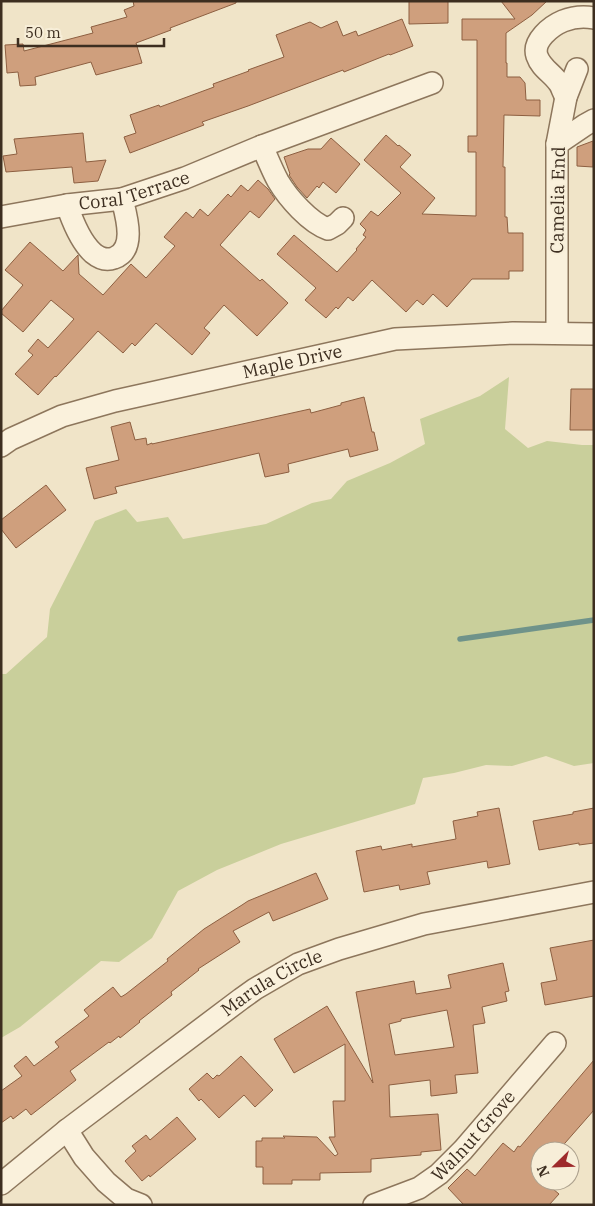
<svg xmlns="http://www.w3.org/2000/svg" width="595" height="1206" font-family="'IBM Plex Serif',serif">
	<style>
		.green { fill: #c9cf9b }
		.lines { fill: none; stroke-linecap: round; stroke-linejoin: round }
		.stream { stroke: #6f938a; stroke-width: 5.5 }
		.building { fill: #cf9f7d; stroke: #8d5f41; fill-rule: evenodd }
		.minor-casing { stroke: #8d765c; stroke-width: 24 }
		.minor { stroke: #faf1dc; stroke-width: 21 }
		.labels { text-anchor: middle; stroke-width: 4; stroke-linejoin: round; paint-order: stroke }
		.street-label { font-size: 18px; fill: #3d2e20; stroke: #f7eed8 }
	</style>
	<rect width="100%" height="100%" fill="#f0e4c8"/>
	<path class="green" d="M509 377 505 429 528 448 547 441 582 445H594V763L574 766 546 756 512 766 486 765 454 773 423 778 415 804 281 844 217 870 178 891 152 938 119 962 101 961 20 1027 1 1038V674H6L47 637 50 609 95 521 126 509 137 522 168 517 183 539 266 524 312 503 331 499 347 481 390 463 425 444 420 419 480 396Z"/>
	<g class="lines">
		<path class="stream" d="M460 639 594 620"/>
	</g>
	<path class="building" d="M133 1H236V3L170 28 171 30 136 43 142 63 96 75 91 62 35 77 36 85 20 86 18 72 7 73 5 45 23 44 24 51 93 33 91 27 127 17 124 10 134 6Z
		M409 1H448V23L409 24Z
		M501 1H547L532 15 506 33V63H507V77H520L525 83 526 100H540V116L504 115 503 167H505V217H507L508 233H523V271H509V279H472L447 307 433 294 423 305 417 300 406 312 372 280 353 301 348 297 338 309 336 307 326 318 305 300 316 288 277 254 294 235 337 272 357 250 356 249 366 237 363 235 366 230 360 224 371 211 378 216 401 193 364 160 386 135 398 146 399 145 411 155 400 167 435 198 422 214 476 216V152H468V136H477V40H462V19H515Z
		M402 19 413 46 390 55 389 54 344 72 343 70 248 106 202 122 204 125 130 153 124 137 136 133 130 115 159 105 160 107 214 87 213 84 249 71 248 70 284 57 276 35 310 22 321 28 337 21 343 36 356 31 358 36Z
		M83 133 86 162 106 160 98 181 74 183 72 167 6 172 3 156 17 154 14 139Z
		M331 138 360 164 336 193 323 182 319 188 317 186 307 198 297 187 289 175 290 174 284 157 308 149H321Z
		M593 141V167L577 166V147Z
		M258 180 268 189 275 199 259 218 250 211 220 245 260 281 262 279 288 303 257 336 224 305 204 328 210 333 192 355 156 323 135 346 132 343 123 353 98 331 56 377 55 376 38 395 15 374 33 355 28 351 38 339 48 348 74 319 51 300 23 332 1 313V311L23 285 5 270 30 242 63 271 78 255 79 274 103 295 131 264 146 278 175 246 164 237 186 212 193 218 200 209 208 216 228 194 231 197 241 185 248 191Z
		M571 389H594V430H570Z
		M364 397 372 432H374L378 450 350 457 348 449 288 464 289 472 265 477 259 453 115 487 117 493 94 499 86 468 119 460 111 427 130 422 135 440 146 438 147 445 152 443V444L310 409 311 413 341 405V403Z
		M46 485 66 510 16 548 1 529V520Z
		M499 808 510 864 488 868 487 861 427 872 430 884 400 890 399 885 364 892 356 851 381 846 382 850 412 844V847L456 839 453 821 478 816 477 812Z
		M594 808V843L579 845V843L539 850 533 821 573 814V812Z
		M316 873 328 899 273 921 269 912 233 931 240 942 198 969 199 970 171 992 172 995 139 1021 140 1022 120 1038 119 1036 110 1043 109 1042 70 1071 76 1080 31 1115 26 1109 13 1119 11 1116 1 1123V1091L22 1076 14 1066 26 1056 34 1066 59 1047 55 1042 89 1016 84 1010 113 987 121 997 126 994 168 961 167 959 204 929 242 905 248 901Z
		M594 940V996L545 1005 541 983 557 980 550 948Z
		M503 963 509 991 505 992 507 1001 482 1007 485 1023 473 1025 478 1073 455 1075 457 1093 431 1096 430 1080 389 1085 390 1117 438 1114 441 1150 421 1152V1155L371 1159V1172L320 1173V1180H292V1184H263V1167H256V1141H262V1138H285L283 1136 317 1137 335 1156 338 1154 329 1137H335L333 1101H345V1044L294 1073 274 1039 327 1006 373 1083 356 992 414 981 416 994 451 988 448 975ZM447 1010 454 1047 395 1055 389 1024 401 1021V1019Z
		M241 1056 273 1090 255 1107 244 1095 219 1118 201 1099 199 1101 189 1089 207 1073 213 1079 217 1075 219 1076Z
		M594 1060V1110L558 1151H540V1181H559L553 1189 559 1194 549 1205H464L448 1188 467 1169 475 1176 503 1143 514 1152 518 1146 520 1147Z
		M177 1117 196 1139 150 1177 149 1175 142 1181 125 1161 136 1151 132 1146 146 1135 150 1140Z"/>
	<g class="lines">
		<g class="minor-casing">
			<g id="minor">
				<path d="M566 97C563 93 562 87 559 83 552 73 541 68 537 56 532 41 551 26 563 21 573 17 584 16 594 18"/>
				<path d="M557 144 585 125 594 120"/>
				<path d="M262 146C267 157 272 170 278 181 288 198 310 223 328 229L337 224 343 218"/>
				<path d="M67 205C72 220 81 242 93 253 99 258 106 261 114 258 137 250 126 215 122 199"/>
				<path id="s1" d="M1 217 67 205 122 199 185 178 262 146 432 83"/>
				<path d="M557 333V144L566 97 577 69"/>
				<path id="s2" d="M1 446 11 439 62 416 115 401 395 339 513 333 594 334"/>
				<path d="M67 1130 84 1157 106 1182 126 1199 141 1205"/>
				<path id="s3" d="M1 1184 67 1130 241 999 255 989 298 964 339 949 424 924 594 892"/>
				<path id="s4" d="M374 1205 419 1188 439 1174 463 1150 555 1043"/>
			</g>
		</g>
		<use href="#minor" class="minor"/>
	</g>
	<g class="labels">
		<g class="street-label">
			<text dy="6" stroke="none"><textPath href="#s1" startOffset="136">Coral Terrace</textPath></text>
			<text transform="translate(558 200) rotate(-89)" y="6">Camelia End</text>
			<text dy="6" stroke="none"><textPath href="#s2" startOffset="305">Maple Drive</textPath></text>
			<text dy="6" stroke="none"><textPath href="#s3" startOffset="338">Marula Circle</textPath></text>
			<text dy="6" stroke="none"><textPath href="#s4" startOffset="124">Walnut Grove</textPath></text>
		</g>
	</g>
	<rect width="595" height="1206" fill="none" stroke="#3d2e20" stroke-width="5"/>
	<g transform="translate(555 1166) rotate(247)"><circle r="24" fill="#f7eed8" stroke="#ada18e"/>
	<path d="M0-4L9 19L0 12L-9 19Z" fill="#9e2a2b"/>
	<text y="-8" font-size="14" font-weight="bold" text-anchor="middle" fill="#3d2e20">N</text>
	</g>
	<path d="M18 38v8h146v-8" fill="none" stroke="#3d2e20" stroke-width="2.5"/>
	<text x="25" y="38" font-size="15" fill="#3d2e20" stroke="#f7eed8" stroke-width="4" paint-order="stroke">50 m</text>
</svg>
